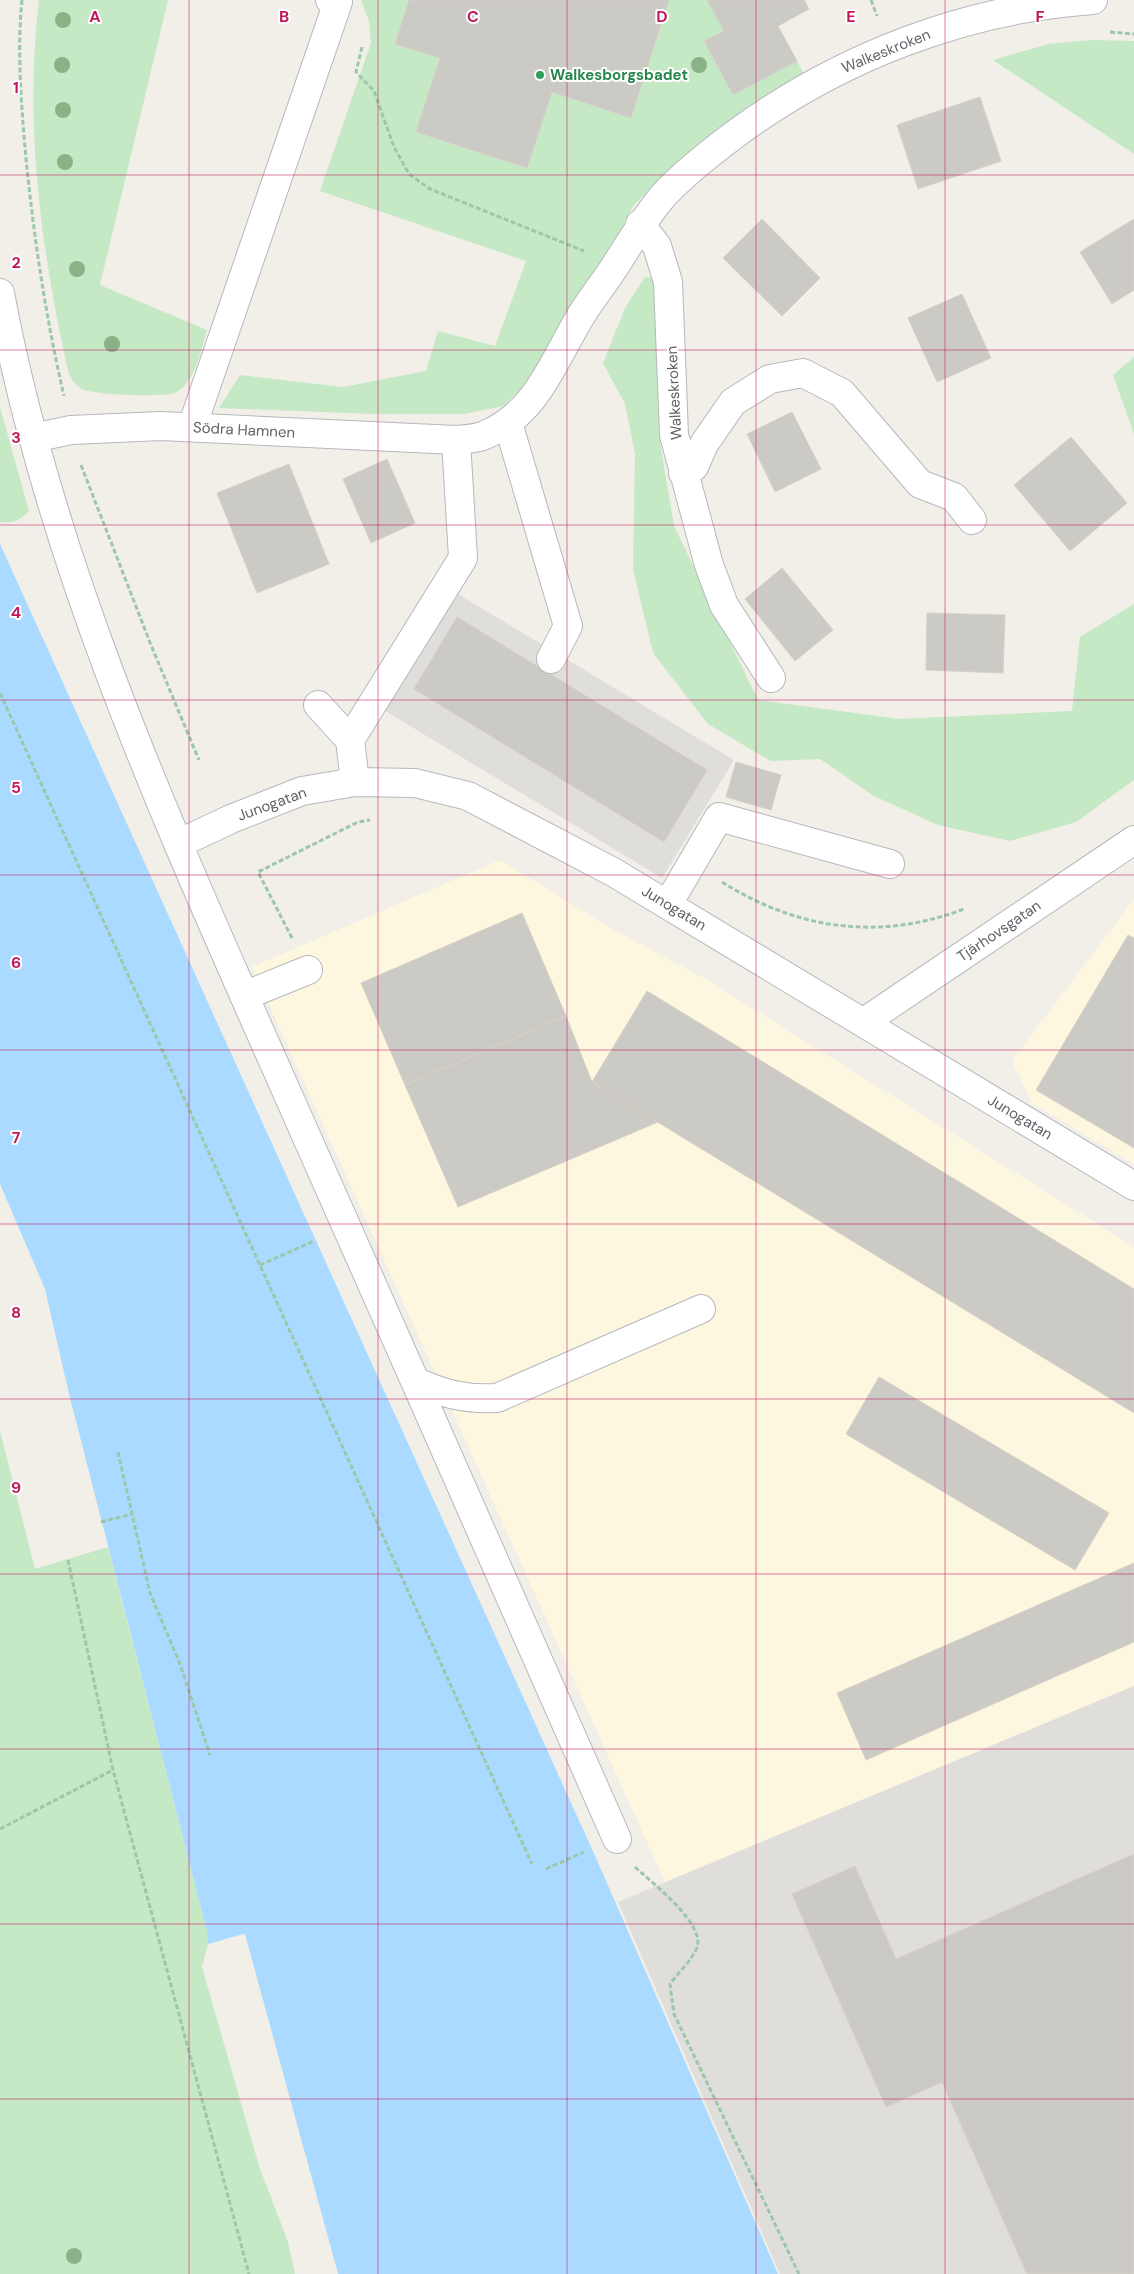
<svg xmlns="http://www.w3.org/2000/svg" width="1134" height="2274" font-family="'DM Sans',sans-serif">
	<style>
		.commercial { fill: #fef7e0 }
		.industrial { fill: #e0deda }
		.green { fill: #c5e8c5 }
		.water { fill: #aadaff }
		.pier { fill: #f1efe8 }
		.building { fill: #cccac5; stroke: #d6d1c6 }
		.lines { fill: none; stroke-linecap: round; stroke-linejoin: round }
		.minor-casing { stroke: #b5b8bc; stroke-width: 30 }
		.path { stroke: #9cc7a9; stroke-width: 3; stroke-dasharray: 5 2.5; stroke-linecap: butt }
		.minor { stroke: #fff; stroke-width: 28 }
		.tree { fill: #89b387 }
		.grid { fill: none; stroke: #c2185b; stroke-width: 1; stroke-opacity: 0.55 }
		.leisure-dot { fill: #2e9e5b; stroke: #fff; stroke-width: 2 }
		.labels { text-anchor: middle; stroke-width: 4; stroke-linejoin: round; paint-order: stroke }
		.street-label { font-size: 15px; fill: #5f6368; stroke: #fff }
		.leisure-label { font-size: 15px; font-weight: bold; fill: #27864d; stroke: #fff; text-anchor: start }
		.grid-label { font-size: 16px; text-anchor: middle; font-weight: bold; fill: #c2185b; stroke: #fff; stroke-width: 4; stroke-linejoin: round; paint-order: stroke }
	</style>
	<rect width="100%" height="100%" fill="#f1efe8"/>
	<path class="commercial" d="M500 860 612 929 702 977 1134 1247V1686L665 1882 252 967Z
		M1134 899V1164L1032 1103 1012 1061Z"/>
	<path class="industrial" d="M433 579 734 760 662 878 362 697Z
		M1134 1686V2274H780L618 1902Z"/>
	<path class="green" d="M39 0H168L100 285 207 330C201 349 196 380 177 392 167 398 92 395 82 389 74 385 71 378 68 371 41 249 24 125 39 0Z
		M361 0H409L395 44 440 58 416 132 527 168 552 92 631 118 669 0H707L724 31 704 42 733 95 797 61 806 78 736 118 716 131 668 170 633 206 612 246 554 333 534 375 503 406 465 414H372L219 408 240 375 343 387 426 371 438 331 495 346 526 261 320 191 371 43 369 21Z
		M1093 40 1134 41V154L993 60 1048 44Z
		M645 277 656 278 660 442 674 526 758 700 899 719 1072 711 1080 637 1134 604V780L1076 822 1010 841 938 825 874 796 820 759 771 761 708 724 653 653 633 569 635 454 625 404 603 363 625 308Z
		M1134 357V434L1113 375Z
		M0 407 29 511C20 521 13 523 0 522Z
		M0 1431 35 1569 108 1547 207 1931 208 1944 202 1967 259 2166 288 2242 295 2274H0Z"/>
	<path class="water" d="M0 544 592 1849 778 2274H338L245 1934 208 1944 207 1931 69 1394 45 1289 0 1184Z"/>
	<path class="pier" d="M244 1934 338 2274H335L243 1937 223 1942 222 1940Z"/>
	<path class="building" d="M409 0H669L631 118 552 92 527 168 416 132 440 58 395 44Z
		M707 0H804L809 9 778 26 797 61 733 95 704 41 724 31Z
		M980 97 1001 161 918 189 897 125Z
		M762 219 820 278 782 316 723 258Z
		M1134 219V290L1112 304 1080 252Z
		M962 294 991 358 937 382 908 318Z
		M792 412 821 469 775 492 747 434Z
		M1071 437 1127 503 1070 551 1014 485Z
		M387 459 415 523 371 543 343 479Z
		M289 464 329 564 257 593 217 493Z
		M782 568 833 630 795 661 745 599Z
		M927 613 1005 615 1003 673 926 670Z
		M457 617 707 770 664 842 414 689Z
		M736 762 781 775 771 810 726 797Z
		M522 913 566 1016 405 1085 361 983Z
		M1128 935 1134 938V1148L1036 1090Z
		M647 991 1134 1289V1413L592 1082Z
		M566 1016 592 1082 658 1122 458 1207 405 1085Z
		M879 1377 1109 1513 1075 1570 846 1434Z
		M1134 1563V1642L866 1760 837 1693Z
		M1134 1854V2274H1027L942 2082 886 2107 792 1894 855 1866 896 1959Z"/>
	<g class="lines">
		<g class="minor-casing">
			<path id="minor" d="M640 224 657 246 668 282 674 435 709 565 724 605 771 678
				M0 293C52 572 171 830 285 1088 396 1338 507 1589 617 1839
				M508 423 568 626 551 659
				M192 427 338 2 330 0
				M33 438 71 430 161 426 456 440C465 439 476 439 485 435 538 413 554 359 582 314 593 296 606 281 617 263 632 240 645 217 663 196 684 173 710 153 734 135 838 58 964 9 1093 0
				M683 473 694 467 704 444 733 402 770 379 803 373 842 393 920 484 954 497 972 520
				M318 705 350 740 355 782
				M350 740 463 558 456 440
				M178 844 231 819 302 791 355 782 415 783 468 796 613 872 1134 1186
				M668 904 719 817 890 864
				M244 996 308 970
				M864 1022 1134 840
				M415 1381C442 1394 467 1400 497 1398L701 1309"/>
		</g>
		<path class="path" d="M22 0C17 49 21 99 25 148 33 232 45 314 64 396
			M871 0 877 16
			M1110 32 1134 34
			M362 47 356 72 374 91 394 147 409 174 430 189 584 251
			M81 465 151 645 199 760
			M0 693 532 1864
			M722 882C798 930 880 941 964 909
			M292 938 258 872 358 822 370 820
			M260 1265 314 1241
			M118 1452 150 1593 180 1664 210 1755
			M101 1522 132 1514
			M68 1560 113 1770 249 2274
			M0 1829 113 1770
			M635 1867C651 1882 709 1926 696 1950 690 1962 678 1973 670 1984L674 2014 799 2274
			M546 1869 584 1852"/>
		<use href="#minor" class="minor"/>
	</g>
	<g class="tree">
		<circle cx="63" cy="20" r="8"/>
		<circle cx="62" cy="65" r="8"/>
		<circle cx="699" cy="65" r="8"/>
		<circle cx="63" cy="110" r="8"/>
		<circle cx="65" cy="162" r="8"/>
		<circle cx="77" cy="269" r="8"/>
		<circle cx="112" cy="344" r="8"/>
		<circle cx="74" cy="2256" r="8"/>
	</g>
	<path class="grid" d="M189 0V2274M378 0V2274M567 0V2274M756 0V2274M945 0V2274M0 175H1134M0 350H1134M0 525H1134M0 700H1134M0 875H1134M0 1050H1134M0 1224H1134M0 1399H1134M0 1574H1134M0 1749H1134M0 1924H1134M0 2099H1134"/>
	<circle class="leisure-dot" cx="540" cy="75" r="5"/>
	<g class="labels">
		<g class="street-label">
			<text transform="translate(886 51) rotate(-22)" y="5">Walkeskroken</text>
			<text transform="translate(674 393) rotate(-93)" y="5">Walkeskroken</text>
			<text transform="translate(244 430) rotate(3)" y="5">Södra Hamnen</text>
			<text transform="translate(272 804) rotate(-20)" y="5">Junogatan</text>
			<text transform="translate(674 908) rotate(31)" y="5">Junogatan</text>
			<text transform="translate(999 931) rotate(-34)" y="5">Tjärhovsgatan</text>
			<text transform="translate(1020 1117) rotate(31)" y="5">Junogatan</text>
		</g>
		<g class="leisure-label">
			<text x="550" y="80">Walkesborgsbadet</text>
		</g>
	</g>
	<g class="grid-label">
		<text x="95" y="22">A</text>
		<text x="284" y="22">B</text>
		<text x="473" y="22">C</text>
		<text x="662" y="22">D</text>
		<text x="851" y="22">E</text>
		<text x="1040" y="22">F</text>
		<text x="16" y="93">1</text>
		<text x="16" y="268">2</text>
		<text x="16" y="443">3</text>
		<text x="16" y="618">4</text>
		<text x="16" y="793">5</text>
		<text x="16" y="968">6</text>
		<text x="16" y="1143">7</text>
		<text x="16" y="1318">8</text>
		<text x="16" y="1493">9</text>
	</g>
</svg>
